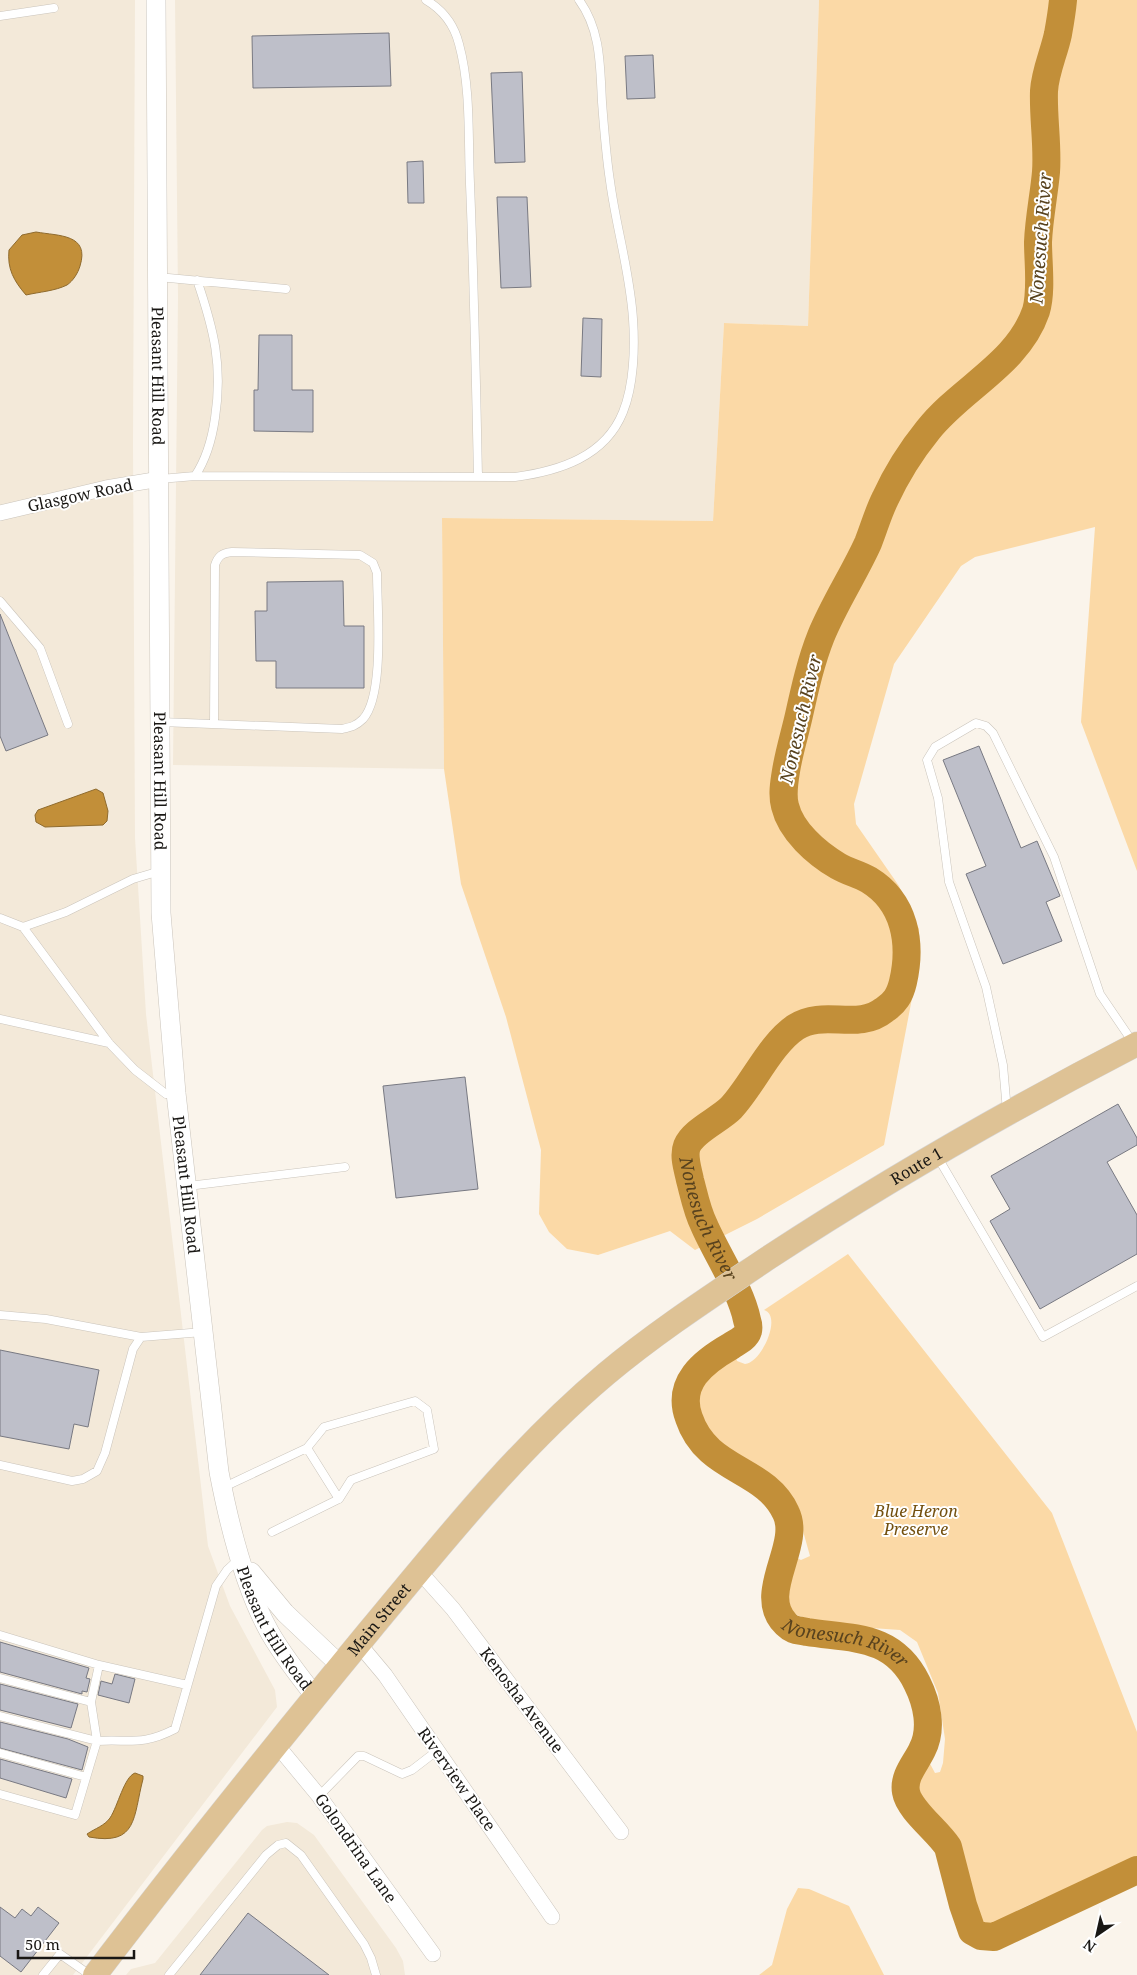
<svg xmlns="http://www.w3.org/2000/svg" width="1137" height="1975" font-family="'Noto Serif',serif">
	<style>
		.built { fill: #f3e9d9 }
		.green { fill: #fbd9a6 }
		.water { fill: #c28f39; stroke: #8f6b2e }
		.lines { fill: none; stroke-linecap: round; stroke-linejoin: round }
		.river { stroke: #c28f39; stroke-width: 28 }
		.building { fill: #bebfc9; stroke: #787982 }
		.service-casing { stroke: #cac4bb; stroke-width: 9 }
		.minor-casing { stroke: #cac4bb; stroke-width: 16 }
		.tertiary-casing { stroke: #cac4bb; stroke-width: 20 }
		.primary-casing { stroke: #d6d5d5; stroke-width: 25 }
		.service { stroke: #fff; stroke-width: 8 }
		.minor { stroke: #fff; stroke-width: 15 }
		.tertiary { stroke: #fff; stroke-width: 19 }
		.primary { stroke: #dec295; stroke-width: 24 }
		.labels { text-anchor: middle; stroke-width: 4; stroke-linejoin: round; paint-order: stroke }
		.street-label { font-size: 16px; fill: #191714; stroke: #fff }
		.park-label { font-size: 16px; font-style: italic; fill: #73500f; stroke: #fff }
		.water-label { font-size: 18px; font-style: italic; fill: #58421e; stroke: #fff }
	</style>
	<rect width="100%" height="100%" fill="#faf4eb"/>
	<path class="built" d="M0 0H135L133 444 135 838 146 1014 208 1546 230 1606 275 1690 277 1707 73 1975H0Z
		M175 0H819L808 326 724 323 713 521 442 518 444 769 173 765 178 297Z
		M287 1822 297 1823 314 1835 396 1948 403 1961 405 1975H126L131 1969 155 1963 262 1830 267 1826Z"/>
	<path class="green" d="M819 0H1137V871L1081 722 1095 527 975 557 961 566 894 664 854 804 856 824 899 886 919 929 917 972 884 1145 757 1219 695 1250 670 1231 598 1255 567 1249 549 1232 539 1214 541 1150 506 1017 461 884 444 769 442 518 713 521 724 323 808 326Z
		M848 1254 1052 1513 1137 1732V1860C1103 1879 1066 1887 1031 1904 1027 1906 1021 1908 1017 1911 1007 1919 1007 1930 990 1927 972 1923 968 1898 967 1883L970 1880 955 1837 929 1811 915 1781 922 1766 928 1760 935 1773 940 1772 943 1763 945 1739 938 1693 917 1642 900 1630 829 1625 799 1616 787 1609 784 1594 788 1562 795 1557 801 1560 810 1556 803 1531 787 1504V1491L778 1480 739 1466 717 1447 711 1438 696 1398 697 1382 706 1370 709 1372 713 1370 726 1353 734 1351 737 1361 745 1364C761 1363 783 1316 764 1310Z
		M798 1888 809 1889 849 1906 884 1975H759L772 1965 787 1909Z"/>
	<path class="water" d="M36 232C59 236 90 234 80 266 78 273 73 281 67 285 55 291 39 292 26 295 14 281 7 269 9 250L22 235Z
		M96 789 103 793 108 811 107 821 103 825 45 827 36 822 35 815 38 810Z
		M135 1773 143 1776V1779C133 1817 138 1846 89 1837L87 1834C96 1828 104 1826 110 1818 118 1806 124 1777 135 1773Z"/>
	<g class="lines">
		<path class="river" id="s1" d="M1063 0C1062 11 1060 23 1058 34 1054 53 1045 72 1044 91 1043 118 1048 145 1046 172 1044 195 1039 218 1038 242 1038 263 1042 291 1036 311 1018 364 961 388 928 430 911 451 896 475 885 499 878 513 874 528 868 543 854 574 834 604 821 636 811 661 805 688 799 715 795 733 789 752 786 771 784 783 782 795 785 806 791 831 816 853 838 866 848 872 859 874 869 880 905 902 912 943 903 982 900 995 895 1003 884 1010 858 1031 824 1009 796 1027 770 1044 752 1086 731 1108 719 1120 693 1131 687 1146 683 1156 688 1170 690 1180 694 1195 697 1211 704 1225 716 1253 741 1290 747 1320 748 1323 749 1327 748 1331 746 1338 737 1342 731 1346 703 1362 676 1383 689 1418 707 1472 765 1467 786 1513 802 1546 755 1594 786 1624 793 1631 798 1630 807 1632 852 1639 893 1634 917 1683 927 1703 933 1729 922 1750 916 1763 903 1776 906 1792 909 1810 938 1831 948 1847L963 1905 972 1931 981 1936 994 1937 1137 1870"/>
	</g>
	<path class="building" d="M389 33 391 86 253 88 252 36Z
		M653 55 655 98 627 99 625 56Z
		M522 72 525 162 495 163 491 73Z
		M423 161 424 203H408L407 162Z
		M497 197H527L531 287 501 288Z
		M583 318 602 319 601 377 581 376Z
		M259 335H292V390H313V432L254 431V390H258Z
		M343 581 344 626H364V688H276V661H256L255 611H267V582Z
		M0 614 48 735 6 751 0 736Z
		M979 746 1021 848 1037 841 1060 896 1046 902 1062 941 1003 964 966 874 986 866 943 760Z
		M465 1077 478 1189 396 1198 383 1086Z
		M1118 1104 1137 1138V1145L1107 1162 1137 1215V1254L1040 1309 990 1221 1010 1209 991 1176Z
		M0 1350 99 1370 88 1427 74 1424 69 1449 0 1436Z
		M0 1642 89 1668 86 1678 90 1679 87 1692 82 1691V1694L0 1672Z
		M115 1674 135 1679 129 1703 98 1695 101 1681 112 1684Z
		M0 1684 78 1704 71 1728 0 1710Z
		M0 1722 68 1739 88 1747 82 1770 0 1748Z
		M0 1759 72 1779 66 1798 0 1778Z
		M0 1907 15 1918 22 1909 31 1916 38 1907 59 1923 21 1972 0 1956Z
		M248 1913 329 1975H200Z"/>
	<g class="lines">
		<g class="service-casing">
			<path id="service" d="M426 0C443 10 454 24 459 44 471 88 468 138 470 184 474 281 476 379 478 477
				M0 16 54 8
				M158 277 286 289
				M195 476C207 458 212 439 215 418 223 366 214 330 197 280
				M160 479 195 476 515 477C559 471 605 457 623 412 634 385 635 347 633 319 630 272 616 227 610 181 606 155 604 128 602 102 600 66 601 30 579 0
				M0 601 40 648 68 724
				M161 722 342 729C351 727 356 726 363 719 385 695 377 607 377 573L373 563 360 555 232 552C222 553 218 556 215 565L214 724
				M0 918 23 927 109 1043 135 1070 166 1094 176 1093
				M23 927 66 912 133 879 160 871
				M0 1019 109 1043
				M1007 1111 1003 1065 986 987 949 882 938 798 927 760 935 747 976 723 986 726 993 733 1054 857 1100 994 1134 1044
				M937 1156 1043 1337 1137 1286
				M188 1186 345 1167
				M0 1315 46 1319 141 1337
				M0 1465 72 1481 83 1479 97 1471 105 1453 133 1349 141 1337 203 1332
				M222 1488 307 1448 324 1427 415 1401 427 1410 434 1449 351 1480 339 1499
				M272 1532 339 1499 307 1448
				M0 1635 99 1665
				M0 1678 91 1702
				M187 1685 99 1665 91 1702 97 1741C130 1739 142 1746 175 1729L216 1586 227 1570 240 1558
				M0 1716 97 1741 75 1815 0 1794
				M0 1753 86 1777
				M319 1796 358 1756H364L402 1774 412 1770 438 1750
				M43 1975 60 1954 90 1975
				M169 1975 266 1855 278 1845 286 1843 301 1855 364 1944 371 1958 376 1975"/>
		</g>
		<g class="minor-casing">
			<path id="minor" d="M0 513 106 488 160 479
				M419 1571 453 1609 621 1832
				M359 1644 385 1675 552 1917
				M276 1744 319 1796 433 1954"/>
		</g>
		<g class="tertiary-casing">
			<g id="tertiary">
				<path id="s2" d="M156 0 161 913 176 1093 219 1472C229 1524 244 1587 270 1633 283 1655 299 1676 315 1696"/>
				<path d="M251 1572 285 1613 340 1665"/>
			</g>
		</g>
		<g class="primary-casing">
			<g id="primary">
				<path id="s3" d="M95 1975C184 1858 276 1744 370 1630 444 1541 517 1449 606 1374 656 1332 713 1295 768 1258 887 1180 1011 1109 1137 1044"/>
			</g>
		</g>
		<use href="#service" class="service"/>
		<use href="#minor" class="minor"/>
		<use href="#tertiary" class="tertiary"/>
		<use href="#primary" class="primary"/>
	</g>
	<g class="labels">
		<g class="street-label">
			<text dy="6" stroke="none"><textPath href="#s2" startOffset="376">Pleasant Hill Road</textPath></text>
			<text transform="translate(80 495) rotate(-12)" y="6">Glasgow Road</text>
			<text dy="6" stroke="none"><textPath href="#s2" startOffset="781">Pleasant Hill Road</textPath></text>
			<text dy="6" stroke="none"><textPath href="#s3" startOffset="1164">Route 1</textPath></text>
			<text dy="6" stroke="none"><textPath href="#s2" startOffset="1186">Pleasant Hill Road</textPath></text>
			<text dy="6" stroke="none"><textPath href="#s3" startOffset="455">Main Street</textPath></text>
			<text dy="6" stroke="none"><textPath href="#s2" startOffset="1642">Pleasant Hill Road</textPath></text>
			<text transform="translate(522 1700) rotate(53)" y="6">Kenosha Avenue</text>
			<text transform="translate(457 1779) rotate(55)" y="6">Riverview Place</text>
			<text transform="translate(356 1848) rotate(55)" y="6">Golondrina Lane</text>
		</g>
		<g class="park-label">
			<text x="916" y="1517">Blue Heron<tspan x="916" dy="18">Preserve</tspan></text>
		</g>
		<g class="water-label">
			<text transform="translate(1041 238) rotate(-86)" y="6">Nonesuch River</text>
			<text transform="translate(801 719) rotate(-77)" y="6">Nonesuch River</text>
			<text dy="6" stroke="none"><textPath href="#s1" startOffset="1482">Nonesuch River</textPath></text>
			<text dy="6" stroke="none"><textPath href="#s1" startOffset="2036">Nonesuch River</textPath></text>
		</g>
	</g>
	<g transform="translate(1097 1935) rotate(214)" stroke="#ffffff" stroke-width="4" paint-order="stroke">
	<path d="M0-4L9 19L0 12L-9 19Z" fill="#191714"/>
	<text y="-8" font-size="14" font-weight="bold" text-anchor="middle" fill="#191714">N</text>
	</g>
	<path d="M18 1950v8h116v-8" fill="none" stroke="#191714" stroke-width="2.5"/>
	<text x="25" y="1950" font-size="15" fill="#191714" stroke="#ffffff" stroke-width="4" paint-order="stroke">50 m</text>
</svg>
